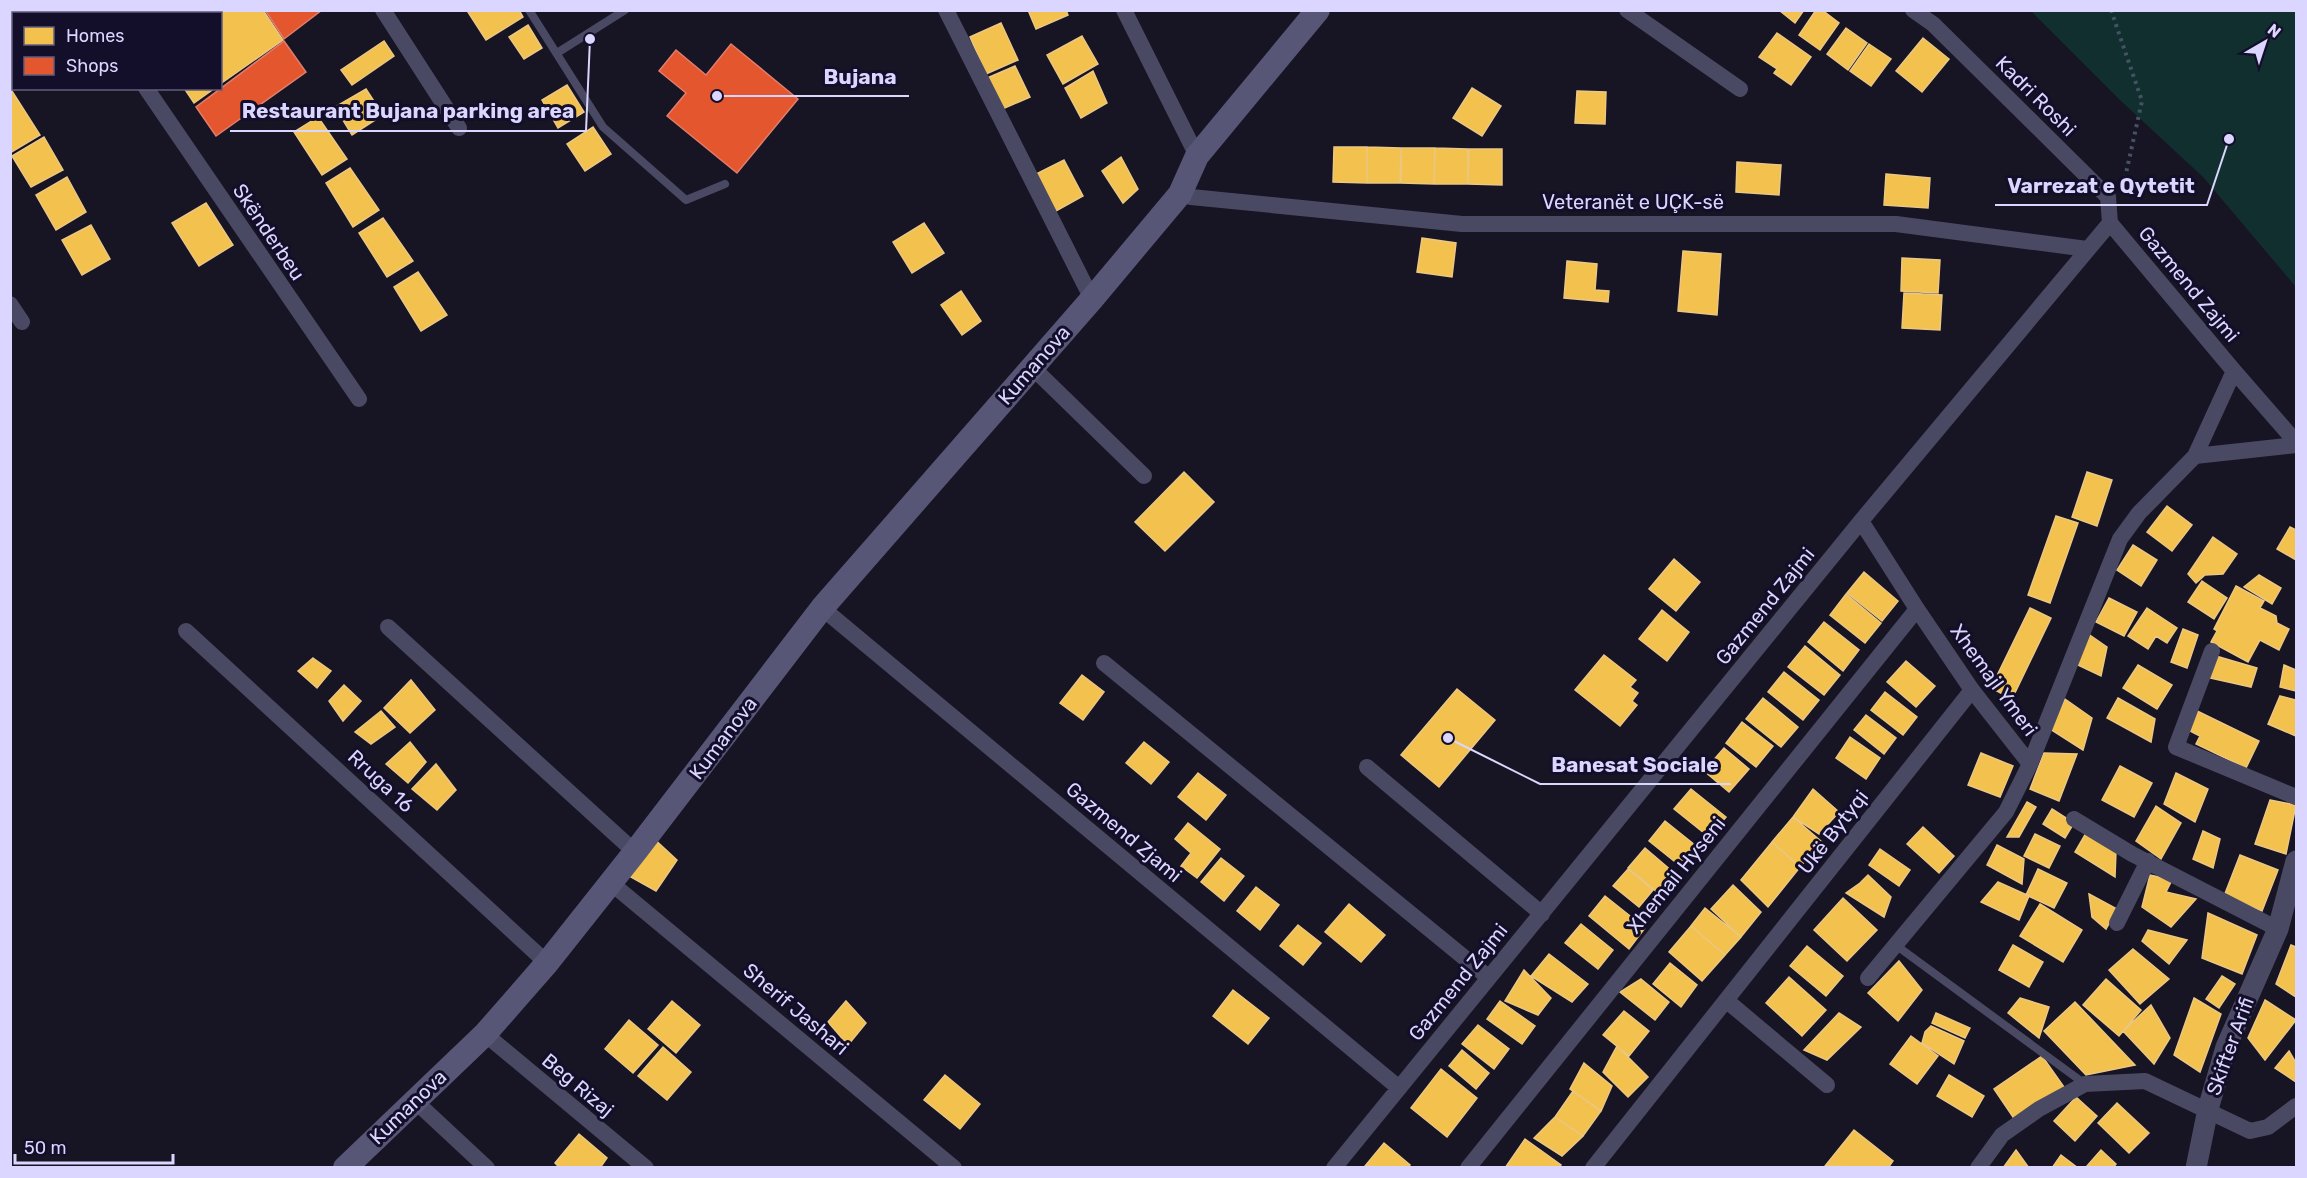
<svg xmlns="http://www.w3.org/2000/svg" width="2307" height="1178" font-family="Rubik,sans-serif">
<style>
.green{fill:#122f30}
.homes{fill:#f2c14e;stroke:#ebc783;stroke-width:1.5}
.shops{fill:#e4572e;stroke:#e17d6d;stroke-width:1.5}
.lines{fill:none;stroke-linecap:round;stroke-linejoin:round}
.path{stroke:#445263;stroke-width:4;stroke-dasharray:3 4.5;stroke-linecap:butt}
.service{stroke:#4a4964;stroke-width:8}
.minor{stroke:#4a4964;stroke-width:16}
.tertiary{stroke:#4a4964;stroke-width:21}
.secondary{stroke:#585676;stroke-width:24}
.labels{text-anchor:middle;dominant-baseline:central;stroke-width:6;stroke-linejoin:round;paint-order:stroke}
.street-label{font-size:20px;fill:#dbd6ff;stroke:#130e29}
.leader{fill:none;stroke:#dbd6ff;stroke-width:2}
.callout-dot{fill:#dbd6ff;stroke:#130e29;stroke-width:2}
.callout-label{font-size:21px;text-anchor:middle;font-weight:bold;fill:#dbd6ff;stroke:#130e29;stroke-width:6;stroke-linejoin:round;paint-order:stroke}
</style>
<rect width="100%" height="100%" fill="#171423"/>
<path class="green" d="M 2031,11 L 2296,11 L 2296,287 L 2203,177 L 2121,101 Z"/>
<path class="homes" d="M 48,10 L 90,10 L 92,14 L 43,14 Z
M 191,10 L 263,10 L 283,40 L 220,84 L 220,14 L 187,14 Z
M 470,10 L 519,10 L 523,17 L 486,40 L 468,12 Z
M 1028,10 L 1066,10 L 1068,15 L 1036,29 Z
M 1779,10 L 1804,10 L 1795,23 Z
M 1816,10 L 1822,10 L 1839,23 L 1820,50 L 1799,35 Z
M 1001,23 L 1018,60 L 986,74 L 970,37 Z
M 528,25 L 542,48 L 524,59 L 509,37 Z
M 1846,28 L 1867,43 L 1848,70 L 1827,54 Z
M 1777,33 L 1811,57 L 1791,85 L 1774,73 L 1777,69 L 1759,57 Z
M 1082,36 L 1098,64 L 1063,84 L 1047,55 Z
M 1923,38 L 1949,59 L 1922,92 L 1896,71 Z
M 384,41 L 394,56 L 352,85 L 341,70 Z
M 1869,44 L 1891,59 L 1871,86 L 1850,71 Z
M 1015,66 L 1030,97 L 1000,110 L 985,79 Z
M 1093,71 L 1107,103 L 1081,118 L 1065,88 Z
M 567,85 L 584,112 L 558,128 L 542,100 Z
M 10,88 L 40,135 L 10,153 Z
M 184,88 L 215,88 L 194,103 Z
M 1472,88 L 1501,106 L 1482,136 L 1453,118 Z
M 366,89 L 383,115 L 352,135 L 335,107 Z
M 1577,91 L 1606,92 L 1605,124 L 1575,123 Z
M 318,117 L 347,159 L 322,175 L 294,132 Z
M 593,127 L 611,154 L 585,171 L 567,144 Z
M 44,137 L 63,170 L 31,187 L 12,156 Z
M 1334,147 L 1367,147 L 1367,183 L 1333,182 Z
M 1367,147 L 1401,148 L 1400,183 L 1367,183 Z
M 1401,148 L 1435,148 L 1434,184 L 1401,183 Z
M 1435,148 L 1468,149 L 1468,184 L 1434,184 Z
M 1469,149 L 1502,149 L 1502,185 L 1468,184 Z
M 1121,157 L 1138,189 L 1123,203 L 1102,171 Z
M 1064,160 L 1083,196 L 1056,211 L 1036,174 Z
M 1737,162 L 1781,165 L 1779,195 L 1736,192 Z
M 350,168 L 379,210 L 353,227 L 326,183 Z
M 1886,174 L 1930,178 L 1928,208 L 1884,205 Z
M 67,177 L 86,212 L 56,230 L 36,195 Z
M 206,203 L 233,245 L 199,266 L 172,223 Z
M 383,218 L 413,261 L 387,277 L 359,233 Z
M 924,223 L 944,253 L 912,273 L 893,242 Z
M 91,225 L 110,259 L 82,275 L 62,240 Z
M 1422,238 L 1456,243 L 1452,277 L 1417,272 Z
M 1683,251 L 1721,254 L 1717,315 L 1678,311 Z
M 1902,258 L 1940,260 L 1938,293 L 1901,291 Z
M 1567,261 L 1597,264 L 1595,290 L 1609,291 L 1608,302 L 1564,298 Z
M 418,272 L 447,315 L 421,331 L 394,287 Z
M 961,291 L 981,321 L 962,335 L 941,305 Z
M 1904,293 L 1942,295 L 1940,330 L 1902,328 Z
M 1184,472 L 1214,502 L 1165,551 L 1135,522 Z
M 2087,472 L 2112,480 L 2097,526 L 2072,517 Z
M 2167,506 L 2192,525 L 2172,551 L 2147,532 Z
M 2056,516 L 2078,523 L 2050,603 L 2028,595 Z
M 2290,527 L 2296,530 L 2296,560 L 2277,549 Z
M 2213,537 L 2237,554 L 2223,574 L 2205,575 L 2196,583 L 2188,574 Z
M 2133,545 L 2157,560 L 2141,586 L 2117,570 Z
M 1674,559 L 1700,582 L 1676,611 L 1649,589 Z
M 1864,572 L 1898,601 L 1882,621 L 1847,593 Z
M 2259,575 L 2281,588 L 2272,604 L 2244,587 Z
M 2202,581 L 2227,598 L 2214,619 L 2188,602 Z
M 2236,586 L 2264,601 L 2260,608 L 2276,616 L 2277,623 L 2289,629 L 2279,650 L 2260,640 L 2248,662 L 2211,642 L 2217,631 L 2214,629 Z
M 1846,594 L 1881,623 L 1865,643 L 1830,615 Z
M 2109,598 L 2137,612 L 2124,636 L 2096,622 Z
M 2030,608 L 2051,618 L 2012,699 L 1991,688 Z
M 2147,608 L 2177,628 L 2167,643 L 2156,636 L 2148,649 L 2128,636 Z
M 1662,610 L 1689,632 L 1667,661 L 1639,639 Z
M 1824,622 L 1859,650 L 1843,671 L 1808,642 Z
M 2183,629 L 2198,635 L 2187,668 L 2171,662 Z
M 2084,631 L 2107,647 L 2101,676 L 2076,664 Z
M 1805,646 L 1840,675 L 1824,695 L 1788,667 Z
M 1604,655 L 1636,680 L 1630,687 L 1638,693 L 1632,701 L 1637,705 L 1620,726 L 1575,690 Z
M 2216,656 L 2257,668 L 2251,687 L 2210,678 Z
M 313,658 L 331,671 L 317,688 L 298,671 Z
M 1906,661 L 1935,686 L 1916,707 L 1887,682 Z
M 2138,665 L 2172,685 L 2157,709 L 2123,688 Z
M 2284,665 L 2296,670 L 2296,691 L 2280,687 Z
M 1784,672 L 1819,700 L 1803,720 L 1768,692 Z
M 1082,675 L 1104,692 L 1083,720 L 1060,703 Z
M 411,680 L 435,710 L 410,733 L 384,708 Z
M 344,685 L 361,701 L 343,721 L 329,701 Z
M 1457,689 L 1495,720 L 1439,787 L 1401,755 Z
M 1885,692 L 1917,717 L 1903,735 L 1871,710 Z
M 2280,696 L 2296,700 L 2296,736 L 2268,724 Z
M 1763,698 L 1798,727 L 1781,747 L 1746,719 Z
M 2118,698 L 2155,719 L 2151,742 L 2107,718 Z
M 2065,699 L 2092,718 L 2083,750 L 2050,729 Z
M 2193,709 L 2259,741 L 2246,768 L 2196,744 L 2200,736 L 2184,728 Z
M 381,711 L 395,727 L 371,744 L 355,732 Z
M 1866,715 L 1896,738 L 1884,754 L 1854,730 Z
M 1742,722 L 1773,746 L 1756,767 L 1726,743 Z
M 1850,737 L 1880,758 L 1866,779 L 1836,758 Z
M 410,742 L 426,762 L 408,783 L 386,764 Z
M 1144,742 L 1169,762 L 1151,784 L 1126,763 Z
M 1724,748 L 1749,769 L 1729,792 L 1704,771 Z
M 1981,753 L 2013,766 L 2000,797 L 1968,785 Z
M 2044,753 L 2077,754 L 2059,801 L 2030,789 Z
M 436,764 L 456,790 L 437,810 L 412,789 Z
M 2120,766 L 2152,783 L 2134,817 L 2102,800 Z
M 1198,773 L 1226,795 L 1206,820 L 1178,797 Z
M 2176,773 L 2208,789 L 2195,822 L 2164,804 Z
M 1691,789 L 1726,817 L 1709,837 L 1674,809 Z
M 1813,789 L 1839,812 L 1819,834 L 1793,817 Z
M 2270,800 L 2296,805 L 2286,854 L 2255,844 Z
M 2027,802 L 2036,807 L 2019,837 L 2007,837 Z
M 2156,806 L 2181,823 L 2161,859 L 2136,841 Z
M 2052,809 L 2074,823 L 2065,838 L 2043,824 Z
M 1793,817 L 1822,842 L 1800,867 L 1772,842 Z
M 1665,821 L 1700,849 L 1684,869 L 1649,841 Z
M 1188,823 L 1220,849 L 1197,878 L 1181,866 L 1191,853 L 1175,839 Z
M 1923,827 L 1954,856 L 1939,873 L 1907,844 Z
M 2203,831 L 2220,839 L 2213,868 L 2193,859 Z
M 2086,833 L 2116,852 L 2115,877 L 2075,852 Z
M 2035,834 L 2060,846 L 2049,868 L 2024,856 Z
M 650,835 L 677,860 L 656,891 L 622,872 Z
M 1772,842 L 1800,867 L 1768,907 L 1741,880 Z
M 1997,845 L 2024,859 L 2022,884 L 1987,865 Z
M 1645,848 L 1679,877 L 1663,897 L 1628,868 Z
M 1880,849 L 1910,870 L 1899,886 L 1869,865 Z
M 2240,855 L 2278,870 L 2262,911 L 2224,896 Z
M 1221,858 L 1244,876 L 1224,901 L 1201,882 Z
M 1628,869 L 1653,890 L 1639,907 L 1613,886 Z
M 2038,869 L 2067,883 L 2054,908 L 2026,895 Z
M 1868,875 L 1891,897 L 1884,917 L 1846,893 L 1860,883 Z
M 2150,875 L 2172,880 L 2166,892 L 2196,899 L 2171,927 L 2142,907 Z
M 1998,882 L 2029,896 L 2019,920 L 1981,902 Z
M 1733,885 L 1761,912 L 1741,937 L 1711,909 Z
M 1256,887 L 1279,905 L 1260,930 L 1237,911 Z
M 2089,894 L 2117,909 L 2106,929 L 2092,917 Z
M 1605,896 L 1645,928 L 1629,949 L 1589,916 Z
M 1843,898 L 1877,930 L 1847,961 L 1814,930 Z
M 1349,904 L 1385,935 L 1361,962 L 1325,932 Z
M 2040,904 L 2082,930 L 2063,962 L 2020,936 Z
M 1705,908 L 1741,937 L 1725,955 L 1691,926 Z
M 2208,913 L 2257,935 L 2242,974 L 2202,958 Z
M 1581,924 L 1613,950 L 1598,969 L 1565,943 Z
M 1298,925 L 1321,943 L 1303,965 L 1280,946 Z
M 1691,926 L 1725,955 L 1702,981 L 1669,952 Z
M 2148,930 L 2187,940 L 2169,964 L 2142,941 Z
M 2013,945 L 2043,962 L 2029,987 L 1999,970 Z
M 2291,945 L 2296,947 L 2296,997 L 2276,984 Z
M 1807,946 L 1843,976 L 1826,996 L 1790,966 Z
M 2133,949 L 2169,979 L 2140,1004 L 2109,970 Z
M 1549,954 L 1588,984 L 1572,1002 L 1531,976 Z
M 1899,961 L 1922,990 L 1898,1021 L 1868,993 Z
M 1670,963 L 1697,985 L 1681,1007 L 1653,984 Z
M 1524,970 L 1551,998 L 1538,1015 L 1505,1001 Z
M 2222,976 L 2235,984 L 2219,1008 L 2206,999 Z
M 1789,977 L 1826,1010 L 1802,1036 L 1766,1003 Z
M 1641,979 L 1669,1002 L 1655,1020 L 1620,992 Z
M 2106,979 L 2141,1010 L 2119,1036 L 2083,1005 Z
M 1233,990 L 1269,1018 L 1248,1044 L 1213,1016 Z
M 2020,998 L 2049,1007 L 2039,1038 L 2008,1013 Z
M 2194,998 L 2221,1014 L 2200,1072 L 2174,1055 Z
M 2265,1000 L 2296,1020 L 2265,1060 L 2248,1038 Z
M 672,1001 L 700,1025 L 676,1053 L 648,1029 Z
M 846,1001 L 866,1023 L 848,1045 L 828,1022 Z
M 1500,1001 L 1535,1026 L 1522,1044 L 1487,1019 Z
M 2075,1002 L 2135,1065 L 2086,1075 L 2044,1031 Z
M 2151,1005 L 2170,1038 L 2154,1064 L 2123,1031 Z
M 1624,1011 L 1649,1031 L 1629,1056 L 1603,1035 Z
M 1839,1013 L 1861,1027 L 1827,1060 L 1804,1050 Z
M 1936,1013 L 1970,1028 L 1965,1038 L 1932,1023 Z
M 629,1020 L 658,1045 L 633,1073 L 605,1049 Z
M 1478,1025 L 1509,1049 L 1494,1069 L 1462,1044 Z
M 1931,1026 L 1964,1041 L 1954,1064 L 1922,1043 L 1925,1032 Z
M 1911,1036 L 1938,1056 L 1917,1084 L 1890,1064 Z
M 1617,1046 L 1648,1077 L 1628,1097 L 1603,1072 Z
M 663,1047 L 691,1072 L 667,1100 L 638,1076 Z
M 1462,1050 L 1489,1073 L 1476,1089 L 1449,1066 Z
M 2289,1051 L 2296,1063 L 2296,1082 L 2275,1068 Z
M 2042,1056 L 2064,1087 L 2015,1120 L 1994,1089 Z
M 1584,1063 L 1612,1086 L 1601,1111 L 1570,1089 Z
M 1441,1069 L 1477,1098 L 1447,1137 L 1411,1108 Z
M 945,1075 L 980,1104 L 960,1129 L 924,1100 Z
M 1949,1075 L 1984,1096 L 1972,1117 L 1937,1096 Z
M 1573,1091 L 1601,1111 L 1583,1136 L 1555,1117 Z
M 2076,1097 L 2097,1116 L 2075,1141 L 2054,1121 Z
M 2117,1103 L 2149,1133 L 2129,1153 L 2098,1123 Z
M 1555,1117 L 1583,1136 L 1562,1156 L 1534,1138 Z
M 1854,1130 L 1893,1161 L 1888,1168 L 1825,1166 Z
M 579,1134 L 607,1158 L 600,1168 L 560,1168 L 555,1163 Z
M 1525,1139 L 1561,1165 L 1559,1168 L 1505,1168 Z
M 1384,1143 L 1410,1165 L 1408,1168 L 1365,1166 Z
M 2016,1150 L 2029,1168 L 2003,1168 Z
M 2101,1150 L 2116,1164 L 2113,1168 L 2089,1168 L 2087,1166 Z
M 2061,1155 L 2078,1168 L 2052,1168 Z"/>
<path class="shops" d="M 265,10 L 322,10 L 284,39 Z
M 284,41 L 306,72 L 216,136 L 196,107 Z
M 731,44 L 798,99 L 737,173 L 667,116 L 686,93 L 659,71 L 676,50 L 706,75 Z"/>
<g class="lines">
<path class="path" d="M 2111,10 L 2142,101 L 2123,187"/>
<path class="service" d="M 529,10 L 603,127 L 686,200 L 725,184
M 557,53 L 625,10
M 1897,946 L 2085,1084"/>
<path class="minor" d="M 94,10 L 96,14
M 383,10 L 459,128
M 946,10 L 1092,299
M 1124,10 L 1197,156
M 1627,10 L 1740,89
M 1913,10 L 1933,24 L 2108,197 L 2110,223
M 146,88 L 359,399
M 1180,194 L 1191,197 L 1462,224 L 1896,224 L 2087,249
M 2110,223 L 2234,371 L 2296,442
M 10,304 L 22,322
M 1032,367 L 1144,476
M 2195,456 L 2296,445
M 1861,521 L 1917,609 L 1972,690 L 2030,764
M 822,608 L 1399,1088
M 388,627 L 635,852
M 186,631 L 547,963
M 2212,651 L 2176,747 L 2296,797
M 1104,663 L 1488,977
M 1367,767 L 1542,914
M 2074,819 L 2132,854 L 2278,929
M 611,883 L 954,1168
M 2117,923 L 2148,861
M 1868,978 L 2006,812 L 2030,764 L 2120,539 L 2139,513 L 2195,456 L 2234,371
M 1727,1001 L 1827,1085
M 485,1034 L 646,1168
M 414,1100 L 487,1168
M 1334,1168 L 1861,521 L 2110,223
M 1468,1168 L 1917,609
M 1593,1168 L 1972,690
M 1978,1168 L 2002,1135 L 2039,1109 L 2085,1084 L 2145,1081 L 2250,1131 L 2268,1127 L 2296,1106"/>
<path class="tertiary" d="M 2196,1168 L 2208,1109 L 2226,1047 L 2278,929 L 2296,861"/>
<path class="secondary" d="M 345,1168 L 485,1034 L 547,963 L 635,852 L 822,608 L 1092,299 L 1180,194 L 1197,156 L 1318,10"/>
</g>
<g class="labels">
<g class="street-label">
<text transform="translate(2036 96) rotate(45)">Kadri Roshi</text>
<text x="1633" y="202">Veteranët e UÇK-së</text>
<text transform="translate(269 232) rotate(56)">Skënderbeu</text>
<text transform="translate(2189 284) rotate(50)">Gazmend Zajmi</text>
<text transform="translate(1034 365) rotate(-49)">Kumanova</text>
<text transform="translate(1765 606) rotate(-51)">Gazmend Zajmi</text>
<text transform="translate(1994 680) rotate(54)">Xhemajl Ymeri</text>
<text transform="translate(723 738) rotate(-53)">Kumanova</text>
<text transform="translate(381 781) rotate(43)">Rruga 16</text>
<text transform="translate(1124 832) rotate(40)">Gazmend Zjami</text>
<text transform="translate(1833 832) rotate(-52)">Ukë Bytyqi</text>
<text transform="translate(1676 875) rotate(-51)">Xhemail Hyseni</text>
<text transform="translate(1458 982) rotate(-51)">Gazmend Zajmi</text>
<text transform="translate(796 1009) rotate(40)">Sherif Jashari</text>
<text transform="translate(2230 1046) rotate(-70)">Skifter Arifi</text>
<text transform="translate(578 1085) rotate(40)">Beg Rizaj</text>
<text transform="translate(408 1107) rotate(-44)">Kumanova</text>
</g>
</g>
<path class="leader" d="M717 96L812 96H909M590 39L586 131H230M2229 139L2207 205H1995M1448 738L1540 784H1731"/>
<g class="callout-dot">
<circle cx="717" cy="96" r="6"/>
<circle cx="590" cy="39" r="6"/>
<circle cx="2229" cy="139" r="6"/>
<circle cx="1448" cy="738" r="6"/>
</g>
<g class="callout-label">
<text x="860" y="84">Bujana</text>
<text x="408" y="118">Restaurant Bujana parking area</text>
<text x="2101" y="193">Varrezat e Qytetit</text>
<text x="1635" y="772">Banesat Sociale</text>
</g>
<rect width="2307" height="1178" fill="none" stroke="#dbd6ff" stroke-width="24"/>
<rect x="12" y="12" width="210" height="78" fill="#130e29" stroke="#635e7f" stroke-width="1.5"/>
<rect x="24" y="27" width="30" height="18" fill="#f2c14e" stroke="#635e7f" stroke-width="1.5"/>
<text x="66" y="42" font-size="18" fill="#dbd6ff">Homes</text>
<rect x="24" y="57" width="30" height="18" fill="#e4572e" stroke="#635e7f" stroke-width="1.5"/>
<text x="66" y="72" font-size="18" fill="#dbd6ff">Shops</text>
<g transform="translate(2265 42) rotate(39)" stroke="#130e29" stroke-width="4.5" paint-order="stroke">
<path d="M0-4.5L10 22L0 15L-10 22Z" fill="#dbd6ff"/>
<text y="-9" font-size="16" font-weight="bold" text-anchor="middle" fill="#dbd6ff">N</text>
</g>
<path d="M15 1154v9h158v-9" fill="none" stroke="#dbd6ff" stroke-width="3"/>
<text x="24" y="1154" font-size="18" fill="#dbd6ff" stroke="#130e29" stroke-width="4.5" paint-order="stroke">50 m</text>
</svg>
